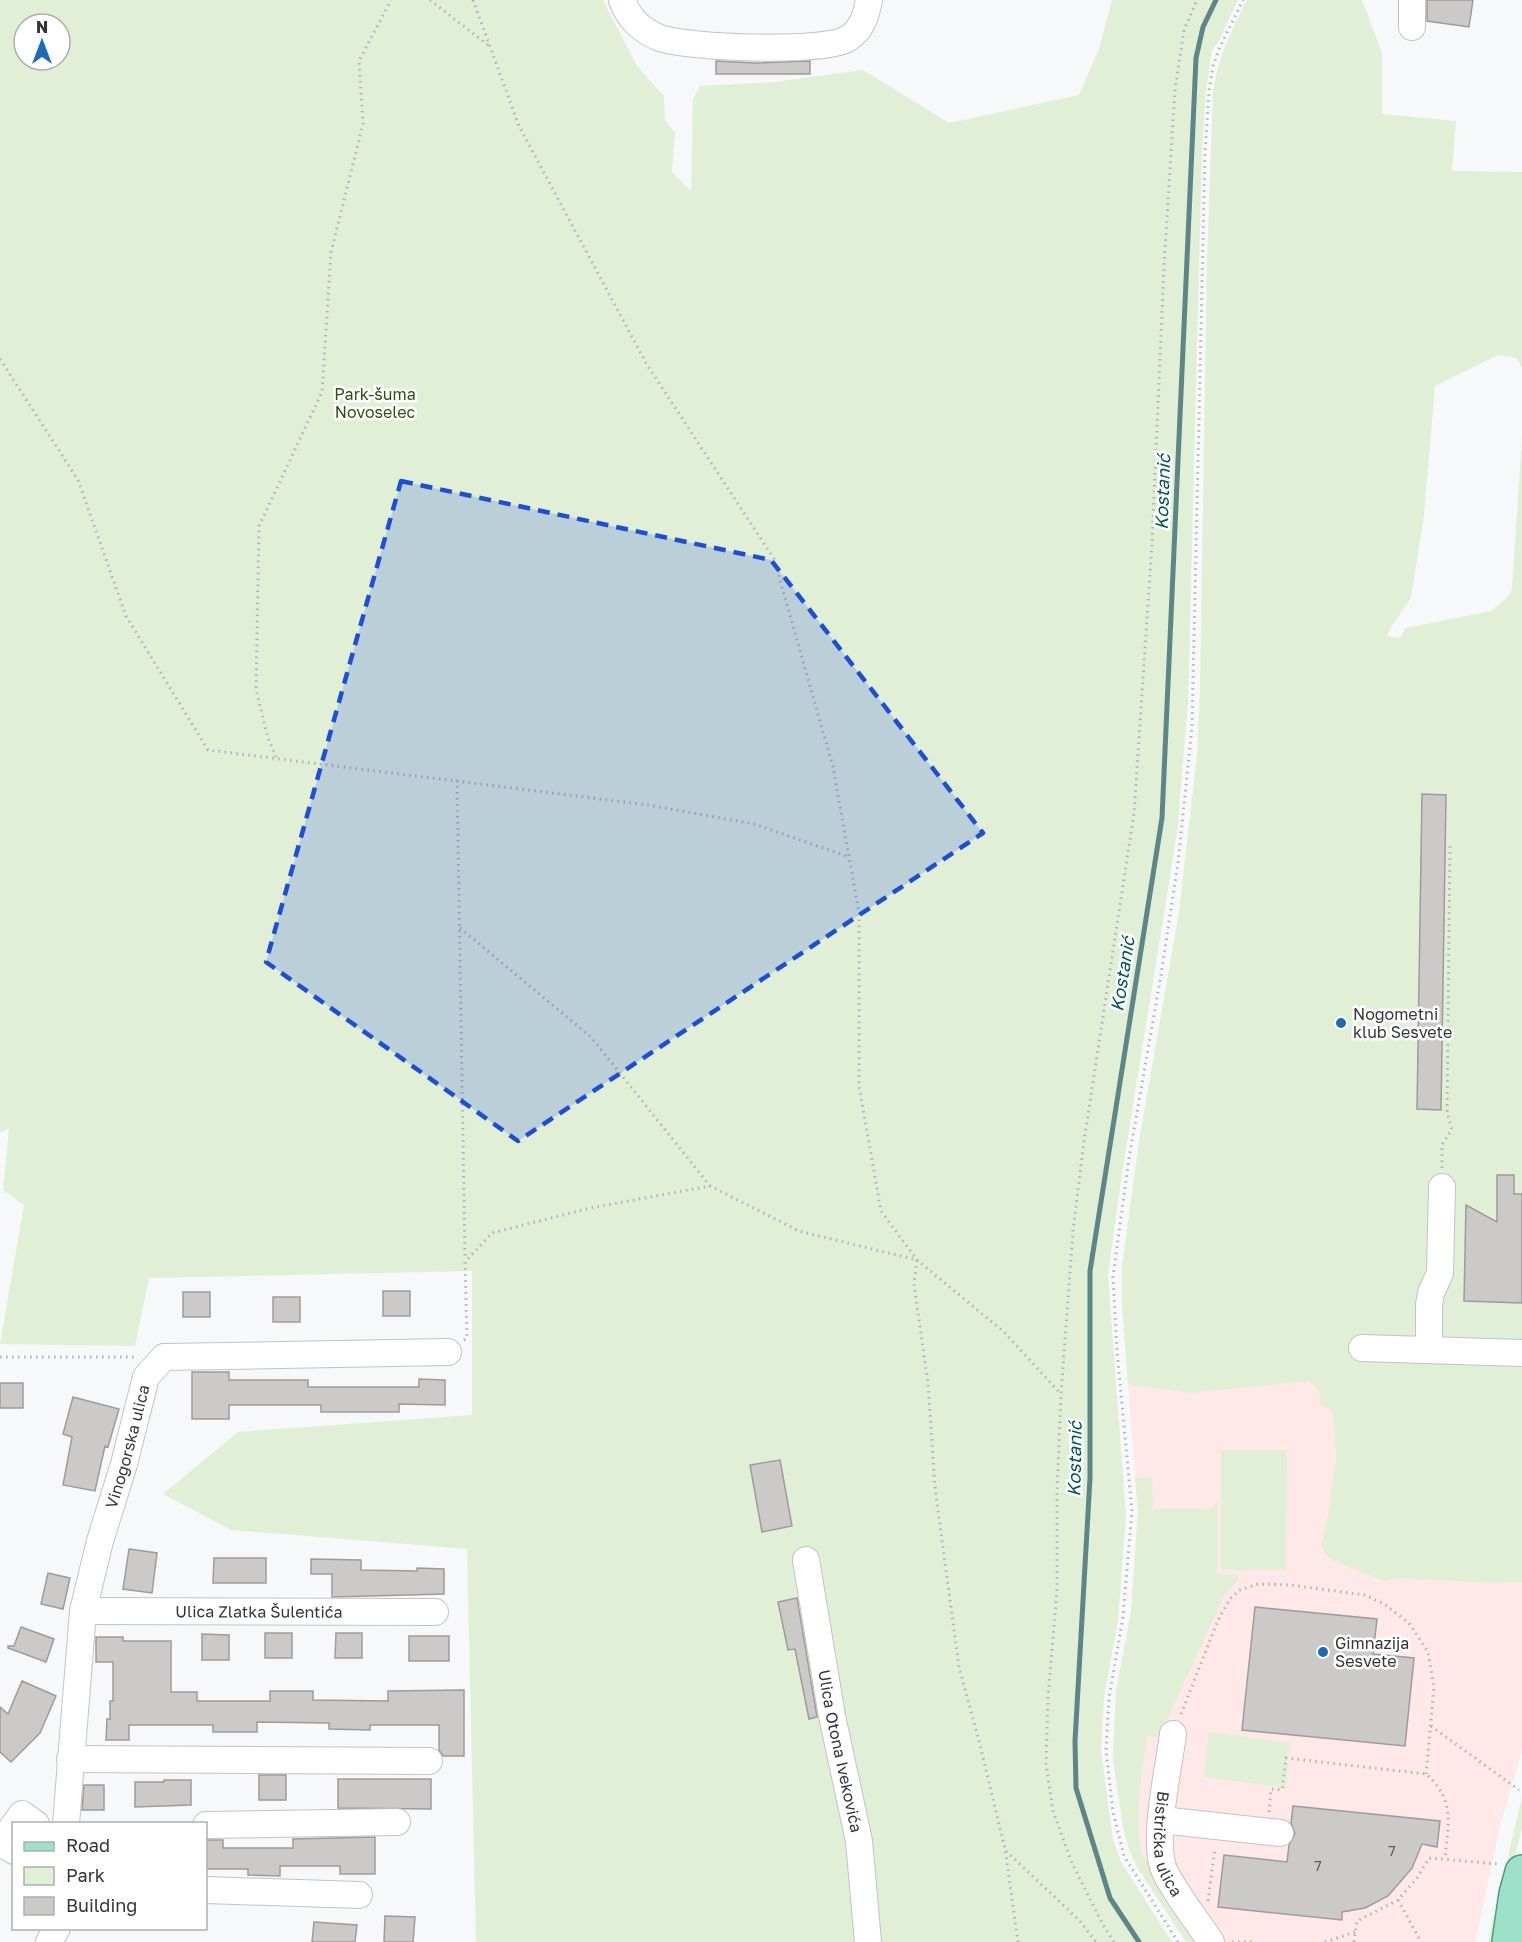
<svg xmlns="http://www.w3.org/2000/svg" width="1522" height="1942" font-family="'Golos Text',sans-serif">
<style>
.education{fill:#fee8e8}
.green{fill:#e1efd7;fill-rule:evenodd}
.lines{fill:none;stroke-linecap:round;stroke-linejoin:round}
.stream{stroke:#5f8686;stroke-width:5}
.building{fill:#cccac8;stroke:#9e9b9a;stroke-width:1.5}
.minor-casing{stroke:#c2c3c6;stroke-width:28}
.major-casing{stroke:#4f9881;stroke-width:36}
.path{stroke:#b1b2b3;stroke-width:3;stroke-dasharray:1.5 4.5;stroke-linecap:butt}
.minor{stroke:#fff;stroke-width:26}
.major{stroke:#9ee1cb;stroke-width:33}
.marked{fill:#1d4ed8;fill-opacity:0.2;stroke:#1d4ed8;stroke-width:4.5;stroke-dasharray:12 8;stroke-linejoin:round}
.poi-dot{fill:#1c6ab9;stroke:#fff;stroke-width:2}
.labels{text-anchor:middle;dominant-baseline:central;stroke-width:5;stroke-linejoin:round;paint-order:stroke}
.number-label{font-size:14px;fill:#5b5a5a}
.park-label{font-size:16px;fill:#324e16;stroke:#fff}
.poi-label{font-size:16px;fill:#353536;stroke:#fff;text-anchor:start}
.street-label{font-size:16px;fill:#353536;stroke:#fff}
.water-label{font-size:18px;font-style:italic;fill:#005656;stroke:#fff}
</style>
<rect width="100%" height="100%" fill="#f6f8fa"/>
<path class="education" d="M 1126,1358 L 1522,1374 L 1522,1750 L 1500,1826 L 1475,1942 L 1186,1942 L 1137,1867 L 1129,1849 L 1123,1827 L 1113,1759 L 1116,1691 L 1131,1612 L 1138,1510 Z"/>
<path class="green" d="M 0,0 L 603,0 L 637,66 L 664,96 L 665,120 L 675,133 L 672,172 L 691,191 L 693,99 L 700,86 L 775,82 L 863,70 L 949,123 L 1079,95 L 1099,49 L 1112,0 L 1238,0 L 1219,41 L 1212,50 L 1206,91 L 1202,151 L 1188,703 L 1177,833 L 1121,1180 L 1108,1275 L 1126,1516 L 1118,1621 L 1104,1697 L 1101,1750 L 1113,1839 L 1121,1862 L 1172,1942 L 476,1942 L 467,1549 L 231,1530 L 163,1494 L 238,1432 L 472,1415 L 472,1271 L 149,1278 L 135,1346 L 0,1344 L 24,1205 L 3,1190 L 9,1128 L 0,1133 ZM 24,24 L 60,24 L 60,60 L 24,60 Z
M 1247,0 L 1362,0 L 1382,53 L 1382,114 L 1456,121 L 1452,171 L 1522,172 L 1522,368 L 1517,358 L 1498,355 L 1435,386 L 1424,515 L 1411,598 L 1391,627 L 1387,636 L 1400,638 L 1406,628 L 1491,611 L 1508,597 L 1512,589 L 1522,438 L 1522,1582 L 1491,1583 L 1401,1578 L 1384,1581 L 1332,1560 L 1321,1548 L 1328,1515 L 1336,1459 L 1333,1412 L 1320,1403 L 1319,1390 L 1309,1381 L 1190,1393 L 1128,1384 L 1122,1306 L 1122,1266 L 1140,1135 L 1179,912 L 1197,755 L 1200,690 L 1207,260 L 1213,93 C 1217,59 1231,30 1247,0 Z
M 1221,1450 L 1287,1450 L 1286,1570 L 1221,1570 Z
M 1152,1477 L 1153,1509 L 1211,1509 L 1217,1501 L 1217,1574 L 1238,1575 L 1238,1580 L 1224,1596 L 1160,1735 L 1153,1737 L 1147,1736 C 1143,1774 1132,1817 1143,1855 L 1200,1942 L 1186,1942 L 1137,1867 L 1129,1849 L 1123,1827 L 1113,1759 L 1116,1691 L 1131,1612 L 1138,1510 L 1135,1478 Z
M 1209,1732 L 1290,1743 L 1286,1788 L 1204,1777 Z
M 1522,1797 L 1522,1827 L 1496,1942 L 1488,1942 Z"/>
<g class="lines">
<path class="stream" d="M 1139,1942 L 1110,1898 L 1076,1788 L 1075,1741 L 1090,1478 L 1090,1271 L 1162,818 L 1196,58 L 1203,27 L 1216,0"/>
</g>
<path class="building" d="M 1427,0 L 1473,0 L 1469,27 L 1427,21 Z
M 716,61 L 755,63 L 810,61 L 810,74 L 716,74 Z
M 1422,794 L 1446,795 L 1441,1110 L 1417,1109 Z
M 1497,1175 L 1514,1175 L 1514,1194 L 1522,1194 L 1522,1303 L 1464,1301 L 1466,1205 L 1497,1222 Z
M 383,1291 L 410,1291 L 410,1316 L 383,1316 Z
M 183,1292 L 210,1292 L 210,1317 L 183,1317 Z
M 273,1297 L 300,1297 L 300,1322 L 273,1322 Z
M 192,1372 L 229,1372 L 229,1380 L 308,1380 L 308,1387 L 419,1387 L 419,1379 L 445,1380 L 445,1405 L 399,1404 L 399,1412 L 321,1412 L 321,1405 L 229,1405 L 229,1419 L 192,1419 Z
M 0,1383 L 23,1383 L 23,1408 L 0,1408 Z
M 73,1397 L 119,1409 L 108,1447 L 105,1446 L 95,1491 L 63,1485 L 72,1437 L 63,1434 Z
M 780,1460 L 792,1526 L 762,1532 L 750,1465 Z
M 129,1549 L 157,1553 L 152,1593 L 123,1589 Z
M 214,1558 L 266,1558 L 266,1583 L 213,1583 Z
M 311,1559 L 361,1560 L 361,1570 L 417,1571 L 417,1568 L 444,1569 L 444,1594 L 332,1597 L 332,1574 L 311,1574 Z
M 48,1573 L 70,1578 L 63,1609 L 41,1604 Z
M 797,1598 L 817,1717 L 809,1719 L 795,1649 L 788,1650 L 778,1602 Z
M 1255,1607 L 1377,1619 L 1373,1654 L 1414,1658 L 1405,1746 L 1242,1730 Z
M 21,1627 L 54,1639 L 46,1662 L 8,1648 L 8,1646 L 14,1646 Z
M 265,1633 L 292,1633 L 292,1658 L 265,1658 Z
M 336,1633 L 362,1633 L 362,1658 L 335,1658 Z
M 202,1634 L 229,1635 L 229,1660 L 202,1660 Z
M 409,1636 L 449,1636 L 449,1661 L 409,1661 Z
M 96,1637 L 123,1637 L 123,1641 L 171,1641 L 171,1692 L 197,1692 L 197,1701 L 270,1701 L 270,1691 L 313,1691 L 313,1700 L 388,1701 L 388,1691 L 464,1690 L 464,1756 L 443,1756 L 439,1750 L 439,1725 L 370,1725 L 370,1730 L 329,1729 L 329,1723 L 257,1722 L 257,1732 L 213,1732 L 213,1725 L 129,1725 L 129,1740 L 106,1740 L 107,1719 L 110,1719 L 110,1701 L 113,1701 L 113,1662 L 96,1662 Z
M 22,1681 L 56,1696 L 40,1733 L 11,1762 L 0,1752 L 0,1707 L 8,1714 Z
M 259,1775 L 286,1775 L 286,1800 L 259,1800 Z
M 338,1779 L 431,1779 L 431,1809 L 338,1808 Z
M 164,1780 L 191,1780 L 191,1805 L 135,1807 L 135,1782 L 164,1782 Z
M 84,1785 L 104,1785 L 104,1810 L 82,1810 Z
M 1293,1806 L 1440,1821 L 1437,1847 L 1422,1844 L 1412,1868 L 1388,1896 L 1365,1908 L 1342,1912 L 1342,1920 L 1218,1907 L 1224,1855 L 1287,1862 L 1289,1845 L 1295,1834 L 1291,1823 Z
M 375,1837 L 375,1874 L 340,1874 L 340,1866 L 280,1866 L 280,1876 L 248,1875 L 248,1869 L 206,1869 L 206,1840 L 223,1840 L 223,1848 L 293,1848 L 293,1839 Z
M 385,1916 L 415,1917 L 413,1942 L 384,1942 Z
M 314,1922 L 357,1925 L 355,1942 L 312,1942 Z"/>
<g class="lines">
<defs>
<g id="minor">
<path d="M 622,0 C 628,18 642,31 660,38 C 689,48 822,53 847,39 C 862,30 866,16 869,0"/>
<path d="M 1412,27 L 1412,0"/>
<path d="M 1362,1348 L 1522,1353"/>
<path d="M 1429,1350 L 1429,1305 L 1431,1293 L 1440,1273 L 1442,1187"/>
<path id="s1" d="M 806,1560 L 832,1716 L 859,1841 L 868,1942"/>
<path id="s2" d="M 83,1611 L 435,1612"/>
<path id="s3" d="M 1173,1734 C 1169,1767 1151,1844 1165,1872 C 1177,1896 1196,1919 1211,1942"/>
<path d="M 70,1759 L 429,1761"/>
<path d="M 1161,1820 L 1280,1833"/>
<path d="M 15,1824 L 22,1814 L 36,1824"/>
<path id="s4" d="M 66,1824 L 83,1611 L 100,1541 L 124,1464 L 146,1377 L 164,1357 L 448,1352"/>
<path d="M 14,1825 L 0,1843 L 14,1851"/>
<path d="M 206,1825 L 397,1822"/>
<path d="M 206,1890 L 359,1895"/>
<path d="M 49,1942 L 57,1928"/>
</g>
<path id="major" d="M 1509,1942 L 1516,1894 L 1522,1872"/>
</defs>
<use href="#minor" class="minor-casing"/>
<use href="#major" class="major-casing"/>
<path class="path" d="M 430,0 L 488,45
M 473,0 L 519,126 L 646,363 L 774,559 L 833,767 L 859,913 L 859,1086 L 881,1211 L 917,1260 L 1004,1332 L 1060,1393
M 0,359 L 78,480 L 126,616 L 208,750 L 648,805 L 754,824 L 849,857
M 276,757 L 268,738 L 256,690 L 259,526 L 322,392 L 331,252 L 363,124 L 359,61 L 391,0
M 457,780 L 465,1260
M 460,928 L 591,1037 L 710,1186
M 1442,1168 L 1442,1145 L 1452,1129 L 1447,1113 L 1450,844
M 464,1340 L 467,1338 L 465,1262 L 492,1233 L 590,1208 L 710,1186 L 799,1231 L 917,1260 L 914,1284 L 928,1383 L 935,1488 L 959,1667 L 978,1737 L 1005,1849 L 1018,1942
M 0,1357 L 136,1357
M 1181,1714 L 1218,1620 L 1230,1599 L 1240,1590 L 1258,1584 L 1290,1585 L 1365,1595 L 1384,1604 L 1409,1623 L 1428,1652 L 1434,1687 L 1426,1774
M 1431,1726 L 1519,1790
M 1269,1812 L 1271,1789 L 1282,1790 L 1286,1758 L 1426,1774 C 1456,1801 1448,1823 1445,1859
M 1006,1851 L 1080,1921 L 1096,1942
M 1398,1900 L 1421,1942
M 1208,1901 L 1215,1848
M 1114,1942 L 1103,1925 L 1072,1863 L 1053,1811 L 1046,1764 L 1048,1697 L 1057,1590 L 1057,1493 L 1061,1394 L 1073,1231 L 1084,1141 L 1134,813 L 1152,544 L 1164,266 L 1175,89 L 1184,30 L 1197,0
M 1178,1942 L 1124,1856 L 1113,1812 L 1106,1751 L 1109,1698 L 1123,1617 L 1132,1511 L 1117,1351 L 1113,1277 L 1129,1158 L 1161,975 L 1178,863 L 1192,727 L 1205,153 L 1209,91 L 1213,66 L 1219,49 L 1243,0
M 1232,1942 L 1255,1942
M 1325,1942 L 1355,1932
M 1354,1942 L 1357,1921 L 1398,1900 L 1417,1878 L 1429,1858 L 1498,1864"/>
<use href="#minor" class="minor"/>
<use href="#major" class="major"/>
</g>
<path class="marked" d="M 401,481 L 771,560 L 983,833 L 518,1141 L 266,962 Z"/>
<g class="poi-dot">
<circle cx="1341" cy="1023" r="6"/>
<circle cx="1323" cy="1652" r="6"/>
</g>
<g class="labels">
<g class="number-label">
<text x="1392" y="1850">7</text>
<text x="1318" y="1865">7</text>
</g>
<g class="park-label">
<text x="375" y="394">Park-šuma<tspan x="375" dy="18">Novoselec</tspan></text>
</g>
<g class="poi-label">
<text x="1353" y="1014">Nogometni<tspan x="1353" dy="18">klub Sesvete</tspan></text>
<text x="1335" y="1643">Gimnazija<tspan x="1335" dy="18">Sesvete</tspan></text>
</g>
<g class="street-label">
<text stroke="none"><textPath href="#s4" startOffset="384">Vinogorska ulica</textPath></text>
<text stroke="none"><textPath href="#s2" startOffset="176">Ulica Zlatka Šulentića</textPath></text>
<text stroke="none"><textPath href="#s1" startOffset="194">Ulica Otona Ivekovića</textPath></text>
<text stroke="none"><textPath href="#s3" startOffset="112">Bistrička ulica</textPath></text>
</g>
<g class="water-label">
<text transform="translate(1162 492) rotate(-88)">Kostanić</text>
<text transform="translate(1122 974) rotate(-81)">Kostanić</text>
<text transform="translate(1074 1459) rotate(-89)">Kostanić</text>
</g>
</g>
<rect x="12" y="1822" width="195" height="108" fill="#ffffff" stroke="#aeaeaf" stroke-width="1.5"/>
<rect x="24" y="1842" width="30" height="9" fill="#9ee1cb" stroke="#aeaeaf" stroke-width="1.5"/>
<text x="66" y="1852" font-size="18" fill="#353536">Road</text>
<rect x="24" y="1867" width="30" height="18" fill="#e1efd7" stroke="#aeaeaf" stroke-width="1.5"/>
<text x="66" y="1882" font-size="18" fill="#353536">Park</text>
<rect x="24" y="1897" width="30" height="18" fill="#cccac8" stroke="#aeaeaf" stroke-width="1.5"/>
<text x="66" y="1912" font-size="18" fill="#353536">Building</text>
<g transform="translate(42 42)"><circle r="28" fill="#ffffff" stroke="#aeaeaf" stroke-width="1.5"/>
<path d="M0-4.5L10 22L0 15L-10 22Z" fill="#1c6ab9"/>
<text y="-9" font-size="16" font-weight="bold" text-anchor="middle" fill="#353536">N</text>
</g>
</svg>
